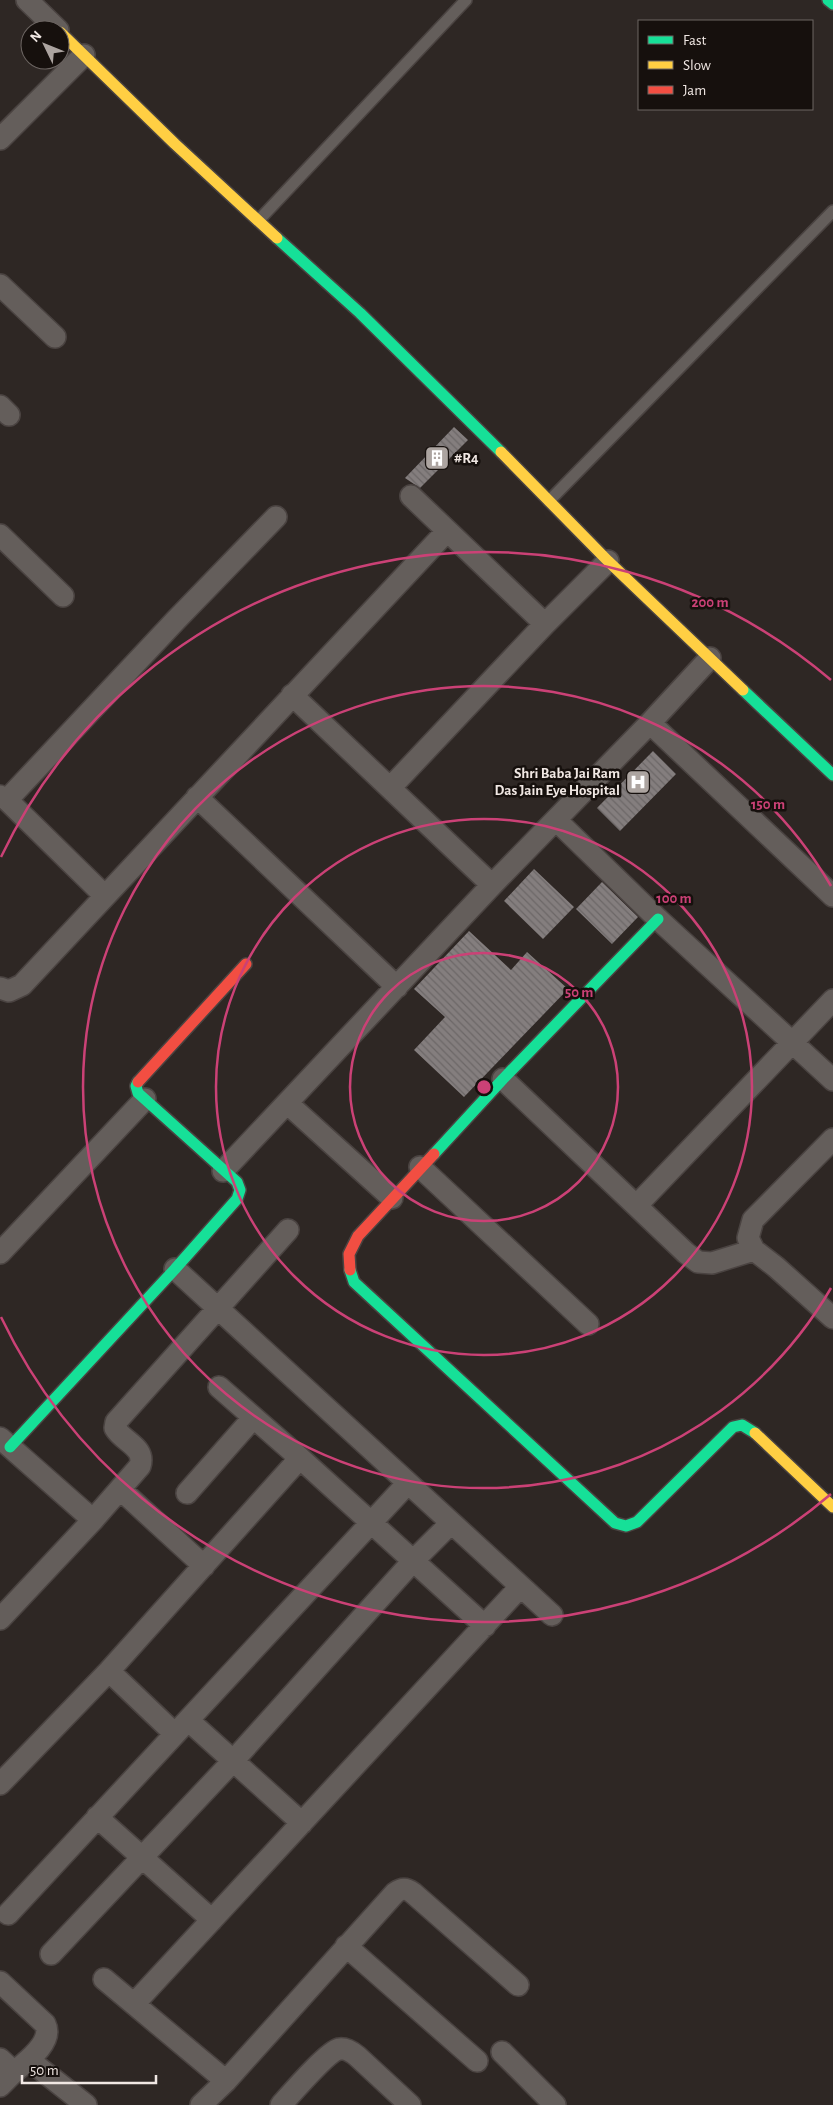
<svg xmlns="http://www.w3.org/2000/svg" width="833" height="2105" font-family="'Alegreya Sans',sans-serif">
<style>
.building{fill:url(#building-back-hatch)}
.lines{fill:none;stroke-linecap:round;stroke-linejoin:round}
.lane-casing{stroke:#4a4341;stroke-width:14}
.street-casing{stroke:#4a4341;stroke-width:24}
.fast-casing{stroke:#4a4341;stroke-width:14}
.slow-casing{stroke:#4a4341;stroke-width:14}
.jam-casing{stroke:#4a4341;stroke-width:14}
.lane{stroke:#645e5b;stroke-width:11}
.street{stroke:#645e5b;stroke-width:21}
.fast{stroke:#16e098;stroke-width:11}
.slow{stroke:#ffcf43;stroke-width:11}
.jam{stroke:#f24e42;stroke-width:11}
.ring{fill:none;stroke:#cb4176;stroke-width:2.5}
.labels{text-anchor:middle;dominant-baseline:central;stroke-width:5;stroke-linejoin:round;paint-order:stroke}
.poi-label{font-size:15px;font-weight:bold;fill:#f0e7e3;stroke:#16100d;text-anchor:start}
.centre{fill:#cb4176;stroke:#16100d;stroke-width:2.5}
.ring-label{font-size:15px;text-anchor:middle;font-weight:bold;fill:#cb4176;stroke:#16100d;stroke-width:5;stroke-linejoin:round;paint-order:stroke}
</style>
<defs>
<pattern id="building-back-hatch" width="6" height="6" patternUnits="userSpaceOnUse" patternTransform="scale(1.25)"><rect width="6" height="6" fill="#847e7e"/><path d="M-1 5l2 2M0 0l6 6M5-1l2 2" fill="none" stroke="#6c6767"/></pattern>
</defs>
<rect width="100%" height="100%" fill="#2e2724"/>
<path class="building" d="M 454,427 L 468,440 L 420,488 L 405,478 Z
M 653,751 L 676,774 L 620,831 L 597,808 Z
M 534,869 L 574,907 L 543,939 L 504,901 Z
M 602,882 L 638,917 L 612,944 L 576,909 Z
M 469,931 L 511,970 L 527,952 L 568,989 L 464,1097 L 414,1050 L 445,1017 L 414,989 Z"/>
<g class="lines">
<defs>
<path id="lane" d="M 259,220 L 466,0
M 549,501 L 833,211"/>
<path id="street" d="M 27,0 L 58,30
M 0,139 L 84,55
M 0,285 L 55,337
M 0,406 L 9,415
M 411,496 L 545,624
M 0,535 L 63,596
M 292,695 L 492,885
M 650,723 L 833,896
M 390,788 L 545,624 L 608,561
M 0,796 L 7,800 L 104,895
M 197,797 L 397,987
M 7,800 L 176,620 L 276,517
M 556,820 L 658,919 L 833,1080
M 0,988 L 9,991 L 22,985 L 447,531
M 503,1079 L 686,1253 L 698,1262 L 712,1263 L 754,1250
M 287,1103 L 392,1198
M 833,1139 L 753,1220 L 748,1238 L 754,1250 L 776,1267 L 833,1318
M 420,1167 L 588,1324
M 223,1171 L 492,885 L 650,723 L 710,658
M 637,1205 L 833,1000
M 0,1253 L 145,1099
M 175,1269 L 552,1615
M 0,1438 L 93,1520
M 300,1458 L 485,1626
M 120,1489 L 204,1566
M 187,1493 L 253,1418
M 0,1619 L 93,1520 L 140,1466 C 146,1447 123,1442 115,1428 L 116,1422 L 288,1230
M 109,1671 L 175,1734
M 188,1720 L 302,1823
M 0,1784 L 109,1671 L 300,1458 L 219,1387
M 97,1817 L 212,1920
M 8,1914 L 408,1483
M 346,1946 L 477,2061
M 51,1954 L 233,1761 L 413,1561 L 451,1523
M 104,1979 L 226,2081 L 201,2105
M 0,1982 L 45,2024 C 54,2042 26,2062 14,2072
M 134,2004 L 520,1587
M 502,2052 L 555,2105
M 0,2059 L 14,2072 L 0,2086
M 29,2060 L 86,2105
M 226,2081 L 395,1893 C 402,1888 406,1888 413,1893 L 518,1985
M 281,2105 C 291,2094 327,2052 339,2049 C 345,2048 352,2052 357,2056 L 410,2105"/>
<path id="fast" d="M 828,0 L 833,4
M 277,238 L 360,313 L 501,452
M 743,690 L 833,775
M 434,1154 L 503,1079 L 658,919
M 350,1270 L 354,1282 L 615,1523 L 626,1526 L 637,1522 L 733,1427 L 742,1425 L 755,1433
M 10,1447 L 175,1269 L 237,1199 L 240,1190 L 237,1182 L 138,1093 L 136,1086 L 138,1082"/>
<path id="slow" d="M 60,32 L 175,144 L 277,238
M 501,452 L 608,561 L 743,690
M 755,1433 L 833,1507"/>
<path id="jam" d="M 138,1082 L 246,964
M 350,1270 L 349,1254 L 358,1236 L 434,1154"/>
</defs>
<use href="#lane" class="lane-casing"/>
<use href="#street" class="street-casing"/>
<use href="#fast" class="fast-casing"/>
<use href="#slow" class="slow-casing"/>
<use href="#jam" class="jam-casing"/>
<use href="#lane" class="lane"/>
<use href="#street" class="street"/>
<use href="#fast" class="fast"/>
<use href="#slow" class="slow"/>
<use href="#jam" class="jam"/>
</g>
<g class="ring">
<circle cx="484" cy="1087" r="134"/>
<circle cx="484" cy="1087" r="268"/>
<path d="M831 1288A401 401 0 1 1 831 886"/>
<path d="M831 1494A535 535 0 0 1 1 1317M1 857A535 535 0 0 1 831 680"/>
</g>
<defs>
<symbol id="building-square" viewBox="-11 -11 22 22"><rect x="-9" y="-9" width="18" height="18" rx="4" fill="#aca4a0" stroke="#16100d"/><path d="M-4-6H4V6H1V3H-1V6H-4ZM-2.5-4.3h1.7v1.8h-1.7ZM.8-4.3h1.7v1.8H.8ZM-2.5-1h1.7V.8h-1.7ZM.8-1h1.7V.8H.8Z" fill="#fff"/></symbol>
<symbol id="hospital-square" viewBox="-11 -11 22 22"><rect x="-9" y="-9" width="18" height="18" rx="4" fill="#aca4a0" stroke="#16100d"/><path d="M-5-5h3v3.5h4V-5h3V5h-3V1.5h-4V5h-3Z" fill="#fff"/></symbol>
</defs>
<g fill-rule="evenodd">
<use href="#building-square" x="423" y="444" width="28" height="28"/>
<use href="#hospital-square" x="624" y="768" width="28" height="28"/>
</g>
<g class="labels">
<g class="poi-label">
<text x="454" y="458">#R4</text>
<text x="620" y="773" text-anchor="end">Shri Baba Jai Ram<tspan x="620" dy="17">Das Jain Eye Hospital</tspan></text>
</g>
</g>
<circle cx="484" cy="1087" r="8" class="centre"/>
<g class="ring-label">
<text x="710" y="607">200 m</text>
<text x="768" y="809">150 m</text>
<text x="674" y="903">100 m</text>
<text x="579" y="997">50 m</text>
</g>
<rect x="638" y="20" width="175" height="90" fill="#16100d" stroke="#6d6663"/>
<rect x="648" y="36" width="25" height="8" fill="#16e098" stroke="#6d6663"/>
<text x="683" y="45" font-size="15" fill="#f0e7e3">Fast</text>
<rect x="648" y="61" width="25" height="8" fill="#ffcf43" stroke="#6d6663"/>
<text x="683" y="70" font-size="15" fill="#f0e7e3">Slow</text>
<rect x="648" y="86" width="25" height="8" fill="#f24e42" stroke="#6d6663"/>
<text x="683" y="95" font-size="15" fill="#f0e7e3">Jam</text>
<g transform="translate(45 45) rotate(313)"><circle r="24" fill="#16100d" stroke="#6d6663"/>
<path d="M0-4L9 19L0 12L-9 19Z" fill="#aca4a0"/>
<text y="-8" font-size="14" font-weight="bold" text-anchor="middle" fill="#f0e7e3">N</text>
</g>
<path d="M22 2075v8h134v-8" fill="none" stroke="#f0e7e3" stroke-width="2.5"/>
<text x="30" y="2075" font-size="15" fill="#f0e7e3" stroke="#16100d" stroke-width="4" paint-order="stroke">50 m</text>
</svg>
